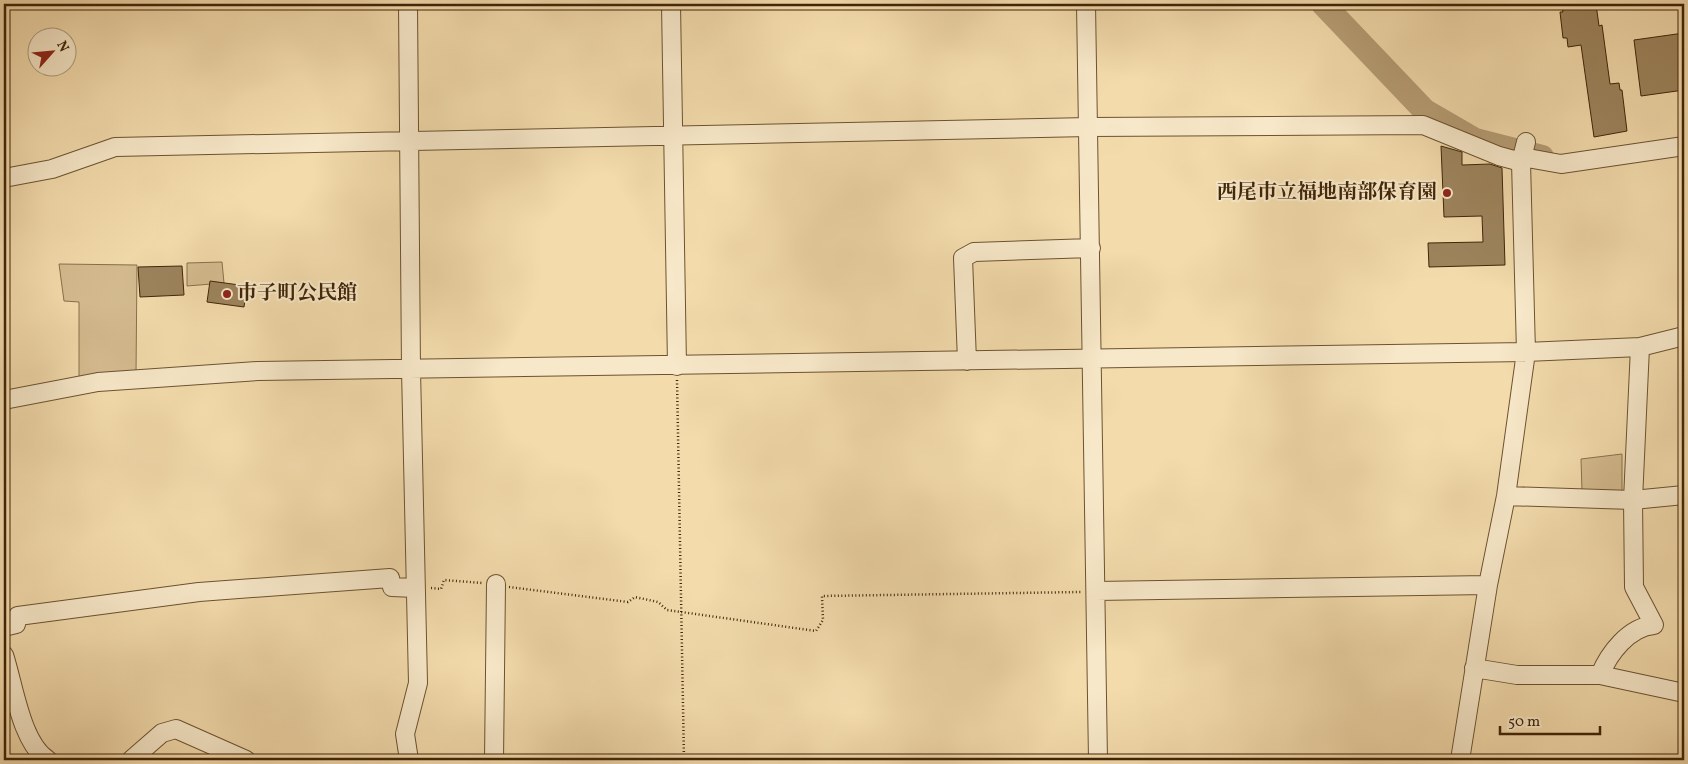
<svg xmlns="http://www.w3.org/2000/svg" width="1688" height="764" font-family="Vollkorn,'Noto Serif JP',serif">
<style>
.green{fill:#d5bc90;stroke:#8a704c}
.lines{fill:none;stroke-linecap:round;stroke-linejoin:round}
.river{stroke:#b69d74;stroke-width:24}
.building{fill:#9d845d;stroke:#402508}
.minor-casing{stroke:#6d5231;stroke-width:20}
.path{stroke:#402508;stroke-width:2.5;stroke-dasharray:1 2.5;stroke-linecap:butt}
.minor{stroke:#f7e8c9;stroke-width:18}
.poi-dot{fill:#8f2418;stroke:#f7e8c9;stroke-width:2}
.labels{text-anchor:middle;dominant-baseline:central;stroke-width:4;stroke-linejoin:round;paint-order:stroke}
.poi-label{font-size:20px;font-weight:bold;fill:#402508;stroke:#f7e8c9;text-anchor:end}
</style>
<rect width="100%" height="100%" fill="#f3dbac"/>
<filter id="stains"><feTurbulence type="fractalNoise" baseFrequency=".004" numOctaves="4"/><feColorMatrix values="0 0 0 0 .2 0 0 0 0 .09 0 0 0 0 .02 0 0 0 .5 -.17"/></filter>
<radialGradient id="worn" r=".72"><stop offset=".6" stop-color="#630" stop-opacity="0"/><stop offset="1" stop-color="#630" stop-opacity=".3"/></radialGradient>
<path class="green" d="M 222,262 L 224,283 L 187,286 L 187,263 Z
M 59,264 L 137,265 L 136,375 L 79,379 L 79,302 L 64,301 Z
M 1622,454 L 1622,491 L 1582,491 L 1581,459 Z"/>
<g class="lines">
<path class="river" d="M 1323,4 L 1425,111 L 1475,140 L 1542,157"/>
</g>
<path class="building" d="M 1561,4 L 1596,4 L 1599,26 L 1602,25 L 1610,84 L 1619,83 L 1620,90 L 1622,90 L 1627,131 L 1594,137 L 1581,45 L 1568,47 L 1567,38 L 1563,38 L 1560,12 L 1563,12 Z
M 1684,33 L 1684,90 L 1641,96 L 1634,40 Z
M 1441,146 L 1462,152 L 1462,165 L 1490,164 L 1502,168 L 1505,265 L 1429,267 L 1428,243 L 1483,242 L 1482,216 L 1444,217 Z
M 182,266 L 184,295 L 140,297 L 138,267 Z
M 210,281 L 247,286 L 244,307 L 207,302 Z"/>
<g class="lines">
<defs>
<path id="minor" d="M 408,4 L 411,370 L 418,683 L 405,734 L 409,760
M 671,4 L 677,366
M 1086,4 L 1098,760
M 1522,157 L 1561,164 L 1684,146
M 4,178 L 52,169 L 115,147 L 1089,127 L 1423,125 L 1499,156 L 1521,162
M 967,361 L 963,258 L 974,252 L 1091,248
M 4,400 L 98,382 L 258,371 L 1526,352 L 1640,347 L 1684,336
M 1506,496 L 1633,500 L 1684,495
M 1096,591 L 1488,585
M 4,627 L 16,624 L 18,616 L 199,592 L 390,578 L 392,587 L 415,588
M 4,655 C 14,685 21,743 48,760
M 1474,668 L 1517,675 L 1600,675 L 1684,693
M 1600,675 C 1609,653 1629,627 1654,625 L 1634,587 L 1633,500 L 1640,347
M 131,760 L 162,733 L 176,729 L 246,760
M 494,760 L 496,584
M 1460,760 L 1488,585 L 1506,496 L 1526,352 L 1521,162 L 1526,142"/>
</defs>
<use href="#minor" class="minor-casing"/>
<path class="path" d="M 677,380 L 684,760
M 509,587 L 628,602 L 635,597 L 658,602 L 667,610 L 816,631 L 823,620 L 822,596 L 1081,592
M 431,588 L 441,589 L 444,580 L 482,583"/>
<use href="#minor" class="minor"/>
</g>
<g class="poi-dot">
<circle cx="1447" cy="193" r="5"/>
<circle cx="227" cy="294" r="5"/>
</g>
<g class="labels">
<g class="poi-label">
<text x="1437" y="193">西尾市立福地南部保育園</text>
<text x="237" y="294" text-anchor="start">市子町公民館</text>
</g>
</g>
<rect width="1688" height="764" fill="none" stroke="#f3dbac" stroke-width="20"/>
<rect x="5" y="5" width="1678" height="754" fill="none" stroke="#402508" stroke-width="2.5"/>
<rect x="10" y="10" width="1668" height="744" fill="none" stroke="#402508"/>
<g transform="translate(52 52) rotate(63)"><circle r="24" fill="#f7e8c9" stroke="#ae9a7c"/>
<path d="M0-4L9 19L0 12L-9 19Z" fill="#8f2418"/>
<text y="-8" font-size="14" font-weight="bold" text-anchor="middle" fill="#402508">N</text>
</g>
<path d="M1500 726v8h100v-8" fill="none" stroke="#402508" stroke-width="2.5"/>
<text x="1508" y="726" font-size="15" fill="#402508" stroke="#f7e8c9" stroke-width="4" paint-order="stroke">50 m</text>
<rect width="100%" height="100%" filter="url(#stains)"/>
<rect width="100%" height="100%" fill="url(#worn)"/>
</svg>
